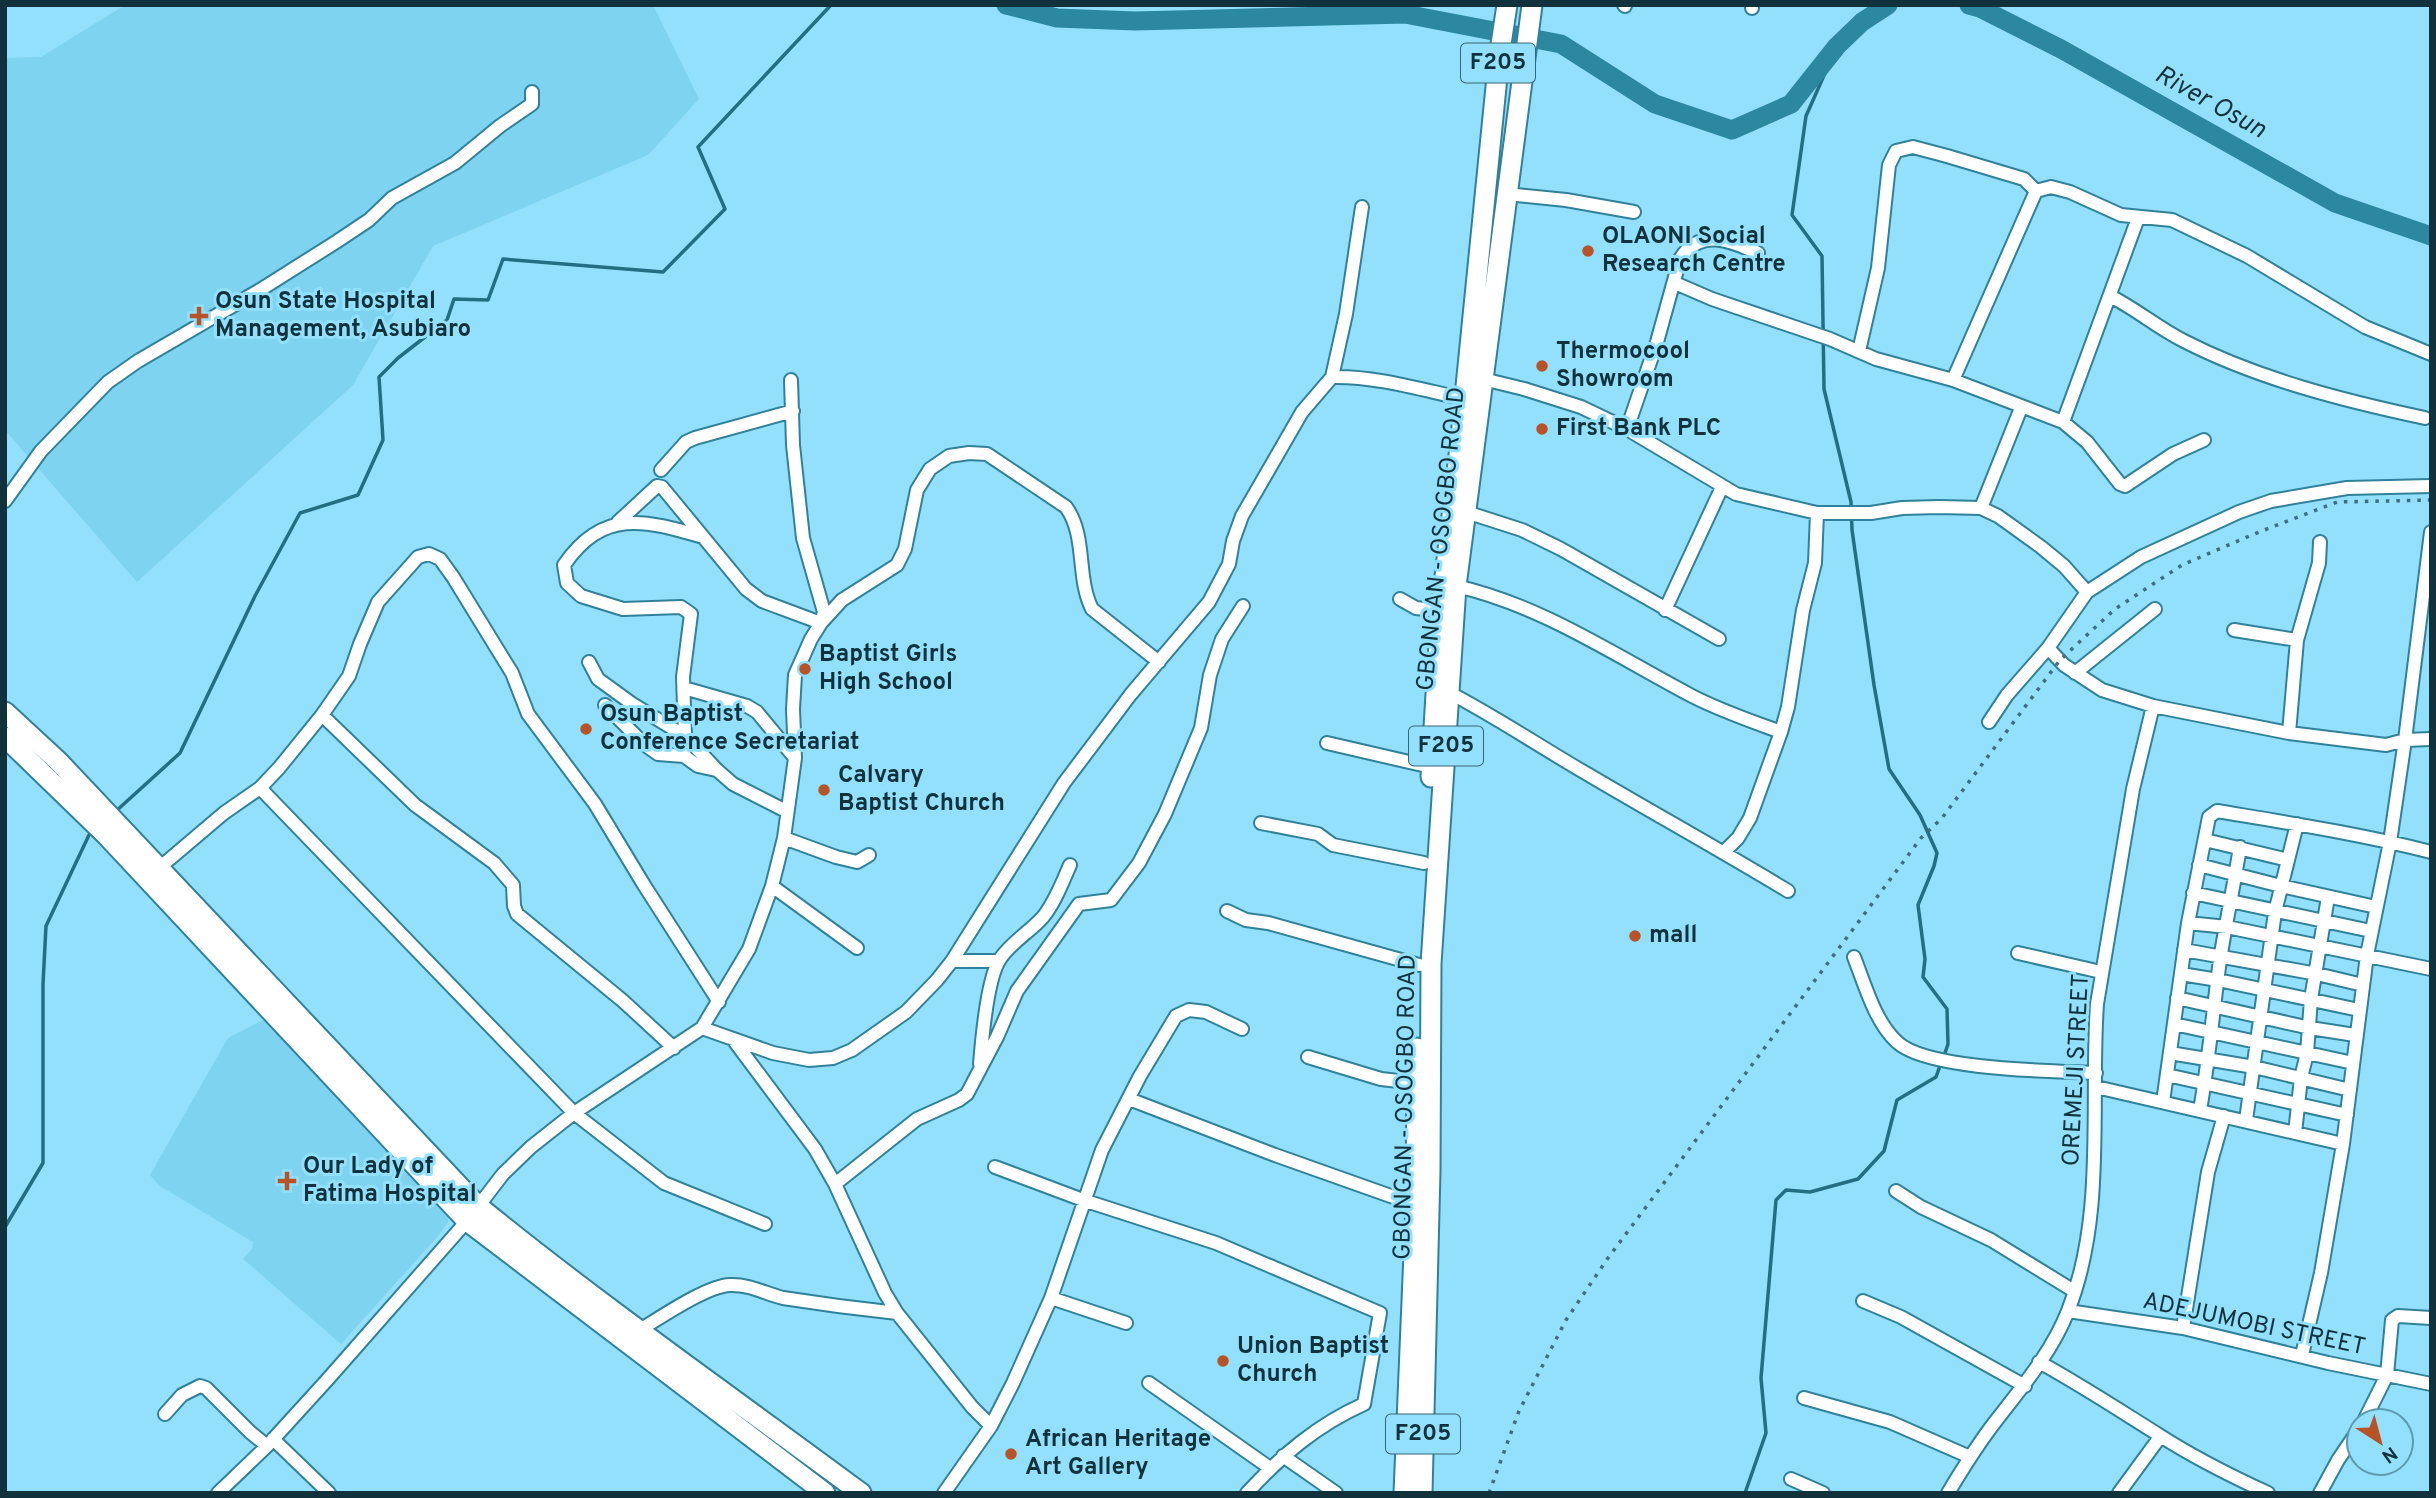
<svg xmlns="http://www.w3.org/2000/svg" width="2436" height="1498" font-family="Overpass,sans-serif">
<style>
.built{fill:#7dd3f0}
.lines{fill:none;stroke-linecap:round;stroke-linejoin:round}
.stream{stroke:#246e83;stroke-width:3.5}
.river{stroke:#2c87a1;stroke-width:19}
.minor-casing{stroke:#31819a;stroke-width:16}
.primary-casing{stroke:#31819a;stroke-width:23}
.minor{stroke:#fff;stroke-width:12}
.primary{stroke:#fff;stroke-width:19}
.rail{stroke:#3e6e7e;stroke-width:3.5;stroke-dasharray:3.5 7;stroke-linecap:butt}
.poi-dot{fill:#b85227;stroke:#92e0fb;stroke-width:2.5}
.labels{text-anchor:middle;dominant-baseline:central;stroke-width:6;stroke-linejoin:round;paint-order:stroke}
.shield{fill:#92e0fb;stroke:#386675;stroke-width:2}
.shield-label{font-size:23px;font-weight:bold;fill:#11323c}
.poi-label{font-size:24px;font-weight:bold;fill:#11323c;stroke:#92e0fb;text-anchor:start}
.street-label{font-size:24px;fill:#11323c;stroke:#92e0fb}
.water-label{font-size:26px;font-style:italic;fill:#17323b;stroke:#92e0fb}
</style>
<rect width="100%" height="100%" fill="#92e0fb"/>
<path class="built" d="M 125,5 L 653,5 L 699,99 L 648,155 L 433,246 L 353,385 L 137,582 L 5,430 L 5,58 L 41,57 Z
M 263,1020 L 448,1211 L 448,1222 L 438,1236 L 341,1344 L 243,1259 L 252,1249 L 253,1242 L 160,1186 L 150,1175 L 228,1038 Z"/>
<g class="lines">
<path class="stream" d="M 1837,46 L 1806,116 L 1792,215 L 1822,256 L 1824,389 L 1851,502 L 1852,530 L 1874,685 L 1889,769 L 1920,815 L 1937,853 L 1934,866 L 1918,905 L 1925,959 L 1923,977 L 1947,1009 L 1948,1044 L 1944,1056
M 115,812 L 180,753 L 255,596 L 300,513 L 358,495 L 383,440 L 379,377 L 398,358 L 447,320 L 454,299 L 488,300 L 503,259 L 663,272 L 725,209 L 698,147 L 831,5
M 5,1227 L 43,1163 L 43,984 L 46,926 L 89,835 L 94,831
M 1745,1493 L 1766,1433 L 1761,1378 L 1776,1200 L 1786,1190 L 1810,1192 L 1858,1179 L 1884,1151 L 1897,1100 L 1936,1077 L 1941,1063"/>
<path class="river" d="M 1006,5 L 1057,18 L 1135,21 L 1405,14 L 1561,44 L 1655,104 L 1732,130 L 1791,104 L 1837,46 L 1862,22 L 1888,5
M 1969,5 L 1980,8 L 2061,49 L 2335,203 L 2431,236"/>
<defs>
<path id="minor" d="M 1624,5 L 1625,6
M 1752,8 L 1752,5
M 2036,191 L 2051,187 L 2070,192 L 2121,215 L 2172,220 L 2247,256 L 2365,327 L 2431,354
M 1507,194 L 1566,200 L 1634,212
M 1675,283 L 1712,299 L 1830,339 L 1876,359 L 1953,380 L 2063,422 L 2087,442 L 2120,484 L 2125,486 L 2173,454 L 2204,440
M 2110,296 C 2136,309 2158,328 2184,341 C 2258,379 2345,401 2425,418
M 1859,351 L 1878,268 L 1889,165 L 1896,151 L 1913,147 L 1947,156 L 2024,179 L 2036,191
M 1332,377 L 1346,314 L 1362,207
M 1483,379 L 1524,389 L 1581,407 L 1627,429 L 1736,494 L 1817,513 L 1871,513 L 1902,508 L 1939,507 L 1981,508 L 1998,516 L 2041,547 L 2064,566 L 2087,592
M 1953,380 L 2036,191
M 2063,422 L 2138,218
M 1627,429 L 1657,342 L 1680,259 C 1700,227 1731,241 1758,253
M 661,470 L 686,442 L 695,438 L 793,411
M 5,501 L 41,451 L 108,382 L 138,361 L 260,290 L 336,242 L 369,220 L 392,198 L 455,163 L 500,126 L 532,104 L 532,92
M 1981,508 L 2021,408
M 1466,512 L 1522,530 L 1561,549 L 1719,639
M 618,522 L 657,486 L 662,487 L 746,589 L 762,601 L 821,623 L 842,600 L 897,565 L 905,549 L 917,490 L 930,469 L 949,456 L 969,453 L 987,454 L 1066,507 C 1087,536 1076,577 1092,609 L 1159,662
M 703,537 C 645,520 603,508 564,565 L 567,583 L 581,596 L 623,609 L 681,607 L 691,614 L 683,677 L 685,736 L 717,770 L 733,784 L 786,811
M 1456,586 C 1541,605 1616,656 1692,696 C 1721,711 1751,721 1781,732
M 1400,599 L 1416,608 L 1441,611
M 1665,610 L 1722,487
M 2234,630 L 2297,640
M 2048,648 L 2064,665 L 2102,690 L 2153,706 L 2289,733 L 2386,745 L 2405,740 L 2431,739
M 589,662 L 598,679 L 631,703 L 685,736 L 684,756
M 2075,673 L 2155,609
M 684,688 L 747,706 L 757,712 L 795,758
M 1450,693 C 1498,718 1542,748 1589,775 C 1655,814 1722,851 1788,891
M 605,705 L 644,744 L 658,754 L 684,756 L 698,766 L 716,770
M 322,715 L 415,805 L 494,863 L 513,885 L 514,906 L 517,914 L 623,1001 L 674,1048
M 1989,722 L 2007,695 L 2048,648 L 2087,592 L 2141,557 L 2239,512 L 2271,501 L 2347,488 L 2431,486
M 2289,733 L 2297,640 L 2319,563 L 2320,542
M 1327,743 L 1431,767
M 260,788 L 574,1113 L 664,1183 L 765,1224
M 1261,823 L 1318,834 L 1333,845 L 1424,863
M 784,838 L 836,857 L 857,862 L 869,855
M 2205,840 L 2288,860 L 2297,824
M 1724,852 L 1738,838 L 1750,818 L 1781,732 L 1788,707 L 1803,610 L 1815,563 L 1817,513
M 2199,865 L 2281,886 L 2376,907
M 158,869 L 224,813 L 260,788 L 279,768 L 322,715 L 349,676 L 360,644 L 378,602 L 418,557 L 429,554 L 440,559 L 453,577 L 512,673 L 528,714 L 595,804 L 644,885 L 719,1002
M 772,886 L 857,948
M 2193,893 L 2371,931
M 1227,911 L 1246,920 L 1268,923 L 1419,965
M 2188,923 L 2227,927 L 2431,969
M 2184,950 L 2317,974 L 2363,985
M 2018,953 L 2101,972
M 1854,957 C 1865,985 1875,1022 1897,1042 C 1926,1070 2053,1071 2096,1073
M 952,961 L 998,961
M 2181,974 L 2218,980 L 2359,1010
M 2177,998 L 2310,1028 L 2355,1035
M 2174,1024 L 2353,1063
M 702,1028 L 773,1053 L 809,1060 L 833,1058 L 852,1050 L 906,1012 L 937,980 L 952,961 L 1064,783 L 1131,694 L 1209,602 L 1229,564 L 1233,541 L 1242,516 L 1302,412 L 1332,377 C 1377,376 1422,390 1465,399
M 735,1042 L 815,1149 L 835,1184 L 885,1293 L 897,1313 L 972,1407 L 991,1426
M 2170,1053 L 2254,1067 L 2350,1090
M 1308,1057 L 1381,1079 L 1416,1083
M 980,1064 C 982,1039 987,978 1000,959 C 1011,942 1030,932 1043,917 C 1055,902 1062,883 1070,865
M 2167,1075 L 2347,1115
M 2096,1087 L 2343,1144
M 1129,1099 L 1275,1155 L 1416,1205
M 2163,1102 L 2188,923 L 2209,817 L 2217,811 C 2289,823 2361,834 2431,852
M 2200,1110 C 2209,1060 2213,1010 2220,960 C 2226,922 2234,885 2240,847
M 2246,1120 L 2275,912 L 2288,860
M 2295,1133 L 2301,1078 L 2307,1053 L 2311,999 L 2328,897
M 995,1167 L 1083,1200 L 1216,1243 L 1380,1313 L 1364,1404 C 1317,1425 1282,1455 1247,1493
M 835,1184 L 917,1119 L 959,1100 L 967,1094 L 997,1037 L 1017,991 L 1079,904 L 1111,900 L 1139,863 L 1165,814 L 1201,728 L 1210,675 L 1222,639 L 1243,606
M 1896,1191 L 1921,1207 L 1991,1240 L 2074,1291
M 1051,1298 L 1126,1323
M 1863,1301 L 1901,1317 L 2025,1386
M 2068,1311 L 2183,1328 L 2328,1363 L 2431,1384
M 2183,1328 L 2208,1172 L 2224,1116
M 638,1331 C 660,1318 706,1286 730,1285 C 749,1284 766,1294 783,1298 C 821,1304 859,1309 897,1313
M 2302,1355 L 2321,1273 L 2343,1144 L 2367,955 L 2390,842 L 2405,740 L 2431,532
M 2039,1362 C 2081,1385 2119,1410 2159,1435 C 2193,1457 2231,1476 2268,1493
M 1149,1383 L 1270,1468
M 1804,1398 L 1890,1422 L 1970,1457
M 165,1414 L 182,1395 L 200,1386 L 206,1388 L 250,1432 L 267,1446
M 2364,1421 L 2387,1375 L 2392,1320 L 2398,1316 L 2431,1318
M 273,1439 L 329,1493
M 1283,1456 L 1336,1493
M 1791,1479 L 1823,1493
M 218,1493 L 267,1446 L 328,1379 L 467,1221 L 503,1174 L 531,1147 L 574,1113 L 702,1028 L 749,949 L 772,886 L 784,838 L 795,758 L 793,709 L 795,675 L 811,639 L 821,623 L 824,612 L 803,538 L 793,445 L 791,380
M 944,1493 L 991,1426 L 1013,1383 L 1051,1298 L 1102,1150 L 1140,1076 L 1176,1016 L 1189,1010 L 1206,1012 L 1242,1029
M 1948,1493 C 1963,1468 1978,1444 1995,1422 C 2022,1387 2052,1352 2068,1311 C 2106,1215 2090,1104 2097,1004 L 2133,789 L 2153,706
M 2119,1493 L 2160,1437
M 2320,1493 L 2338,1460 L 2359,1429"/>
<path id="primary" d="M 5,712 L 59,762 L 478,1206 C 602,1307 733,1398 861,1493
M 5,737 L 106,835 L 467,1221 L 825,1493
M 1431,777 L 1441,611 L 1460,446 L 1499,57 L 1507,5
M 1404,1493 L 1416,1205 L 1417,1048
M 1422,1493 L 1430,1171 L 1431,964 L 1456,586 L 1532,5"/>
</defs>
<use href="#minor" class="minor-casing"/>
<use href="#primary" class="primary-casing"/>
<use href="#minor" class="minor"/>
<use href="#primary" class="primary"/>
<path class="rail" d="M 1489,1493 L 1519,1411 L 1566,1320 L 1608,1258 L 1921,838 L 1942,818 L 2060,660 L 2115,609 L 2182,565 L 2254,534 L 2337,502 L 2431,500"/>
</g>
<g class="poi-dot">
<circle cx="1588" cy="251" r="7"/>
<path d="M195.5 305.5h7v7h7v7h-7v7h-7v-7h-7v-7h7z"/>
<circle cx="1542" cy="366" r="7"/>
<circle cx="1542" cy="429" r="7"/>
<circle cx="805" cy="669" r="7"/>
<circle cx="586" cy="729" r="7"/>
<circle cx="824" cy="790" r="7"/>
<circle cx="1635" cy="936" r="7"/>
<path d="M283.5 1170.5h7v7h7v7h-7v7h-7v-7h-7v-7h7z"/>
<circle cx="1223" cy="1361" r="7"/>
<circle cx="1011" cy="1454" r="7"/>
</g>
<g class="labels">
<g class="shield">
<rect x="1461" y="43.5" width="74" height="39" rx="5"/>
<rect x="1409" y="726.5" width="74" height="39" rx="5"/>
<rect x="1386" y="1414.5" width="74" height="39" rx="5"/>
</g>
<g class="shield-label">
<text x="1498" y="63">F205</text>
<text x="1446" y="746">F205</text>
<text x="1423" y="1434">F205</text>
</g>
<g class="poi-label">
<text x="1602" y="237">OLAONI Social<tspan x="1602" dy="28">Research Centre</tspan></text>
<text x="215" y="302">Osun State Hospital<tspan x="215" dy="28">Management, Asubiaro</tspan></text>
<text x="1556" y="352">Thermocool<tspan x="1556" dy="28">Showroom</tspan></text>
<text x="1556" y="429">First Bank PLC</text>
<text x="819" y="655">Baptist Girls<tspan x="819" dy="28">High School</tspan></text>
<text x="600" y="715">Osun Baptist<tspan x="600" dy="28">Conference Secretariat</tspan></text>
<text x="838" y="776">Calvary<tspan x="838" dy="28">Baptist Church</tspan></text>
<text x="1649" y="936">mall</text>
<text x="303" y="1167">Our Lady of<tspan x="303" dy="28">Fatima Hospital</tspan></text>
<text x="1237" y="1347">Union Baptist<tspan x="1237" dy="28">Church</tspan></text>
<text x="1025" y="1440">African Heritage<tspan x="1025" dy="28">Art Gallery</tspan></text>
</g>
<g class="street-label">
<text transform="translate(1442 539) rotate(-84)">GBONGAN - OSOGBO ROAD</text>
<text transform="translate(2077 1070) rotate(-87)">OREMEJI STREET</text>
<text transform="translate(1406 1107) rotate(-89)">GBONGAN - OSOGBO ROAD</text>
<text transform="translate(2254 1325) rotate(12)">ADEJUMOBI STREET</text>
</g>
<g class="water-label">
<text transform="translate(2210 103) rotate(29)">River Osun</text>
</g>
</g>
<rect width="2436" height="1498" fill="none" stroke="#11323c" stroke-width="14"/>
<g transform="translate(2380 1442) rotate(144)"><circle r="33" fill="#92e0fb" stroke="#5e9aaf" stroke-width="2"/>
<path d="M0-5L12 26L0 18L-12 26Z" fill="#b85227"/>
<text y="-10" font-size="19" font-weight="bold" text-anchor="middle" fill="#11323c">N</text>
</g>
</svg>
